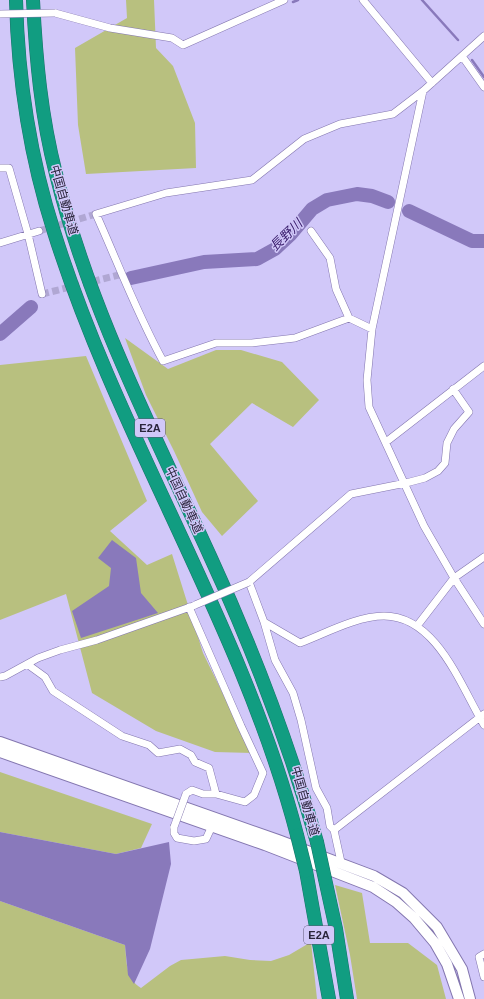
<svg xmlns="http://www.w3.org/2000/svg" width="484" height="999" font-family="Helvetica,'Noto Sans JP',sans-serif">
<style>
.green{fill:#b8c07f}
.water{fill:#8979bb}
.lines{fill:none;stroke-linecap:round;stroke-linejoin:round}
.stream{stroke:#8979bb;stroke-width:2.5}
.river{stroke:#8979bb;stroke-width:14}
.street-tunnel{stroke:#b0a7d3;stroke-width:7;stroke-dasharray:7 3.5;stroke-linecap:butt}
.street-casing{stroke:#8376af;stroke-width:8}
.secondary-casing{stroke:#8376af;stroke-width:12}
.highway-casing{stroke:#1a7369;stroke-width:14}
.street{stroke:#fff;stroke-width:7}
.secondary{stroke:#fff;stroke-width:10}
.highway{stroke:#119d81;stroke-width:13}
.street-bridge-casing{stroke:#8376af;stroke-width:8;stroke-linecap:butt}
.highway-bridge-casing{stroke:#1a7369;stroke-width:14;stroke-linecap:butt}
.street-bridge{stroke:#fff;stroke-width:7}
.highway-bridge{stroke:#119d81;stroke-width:13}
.labels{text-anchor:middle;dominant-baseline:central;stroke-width:3;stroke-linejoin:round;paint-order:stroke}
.shield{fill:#d1c8f9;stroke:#5c5675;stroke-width:1}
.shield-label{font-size:11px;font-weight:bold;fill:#2a253c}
.street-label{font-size:12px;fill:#2a253c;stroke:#d1c8f9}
.water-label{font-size:13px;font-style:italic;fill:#361969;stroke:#d1c8f9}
</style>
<rect width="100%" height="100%" fill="#d1c8f9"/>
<path class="green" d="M 126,0 L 154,0 L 156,48 L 173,66 L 195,123 L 196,168 L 86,174 L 78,125 L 75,48 L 127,18 Z
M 125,338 L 168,369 L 216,350 L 241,350 L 282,362 L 319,400 L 293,427 L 252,403 L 210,444 L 258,501 L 222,536 L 202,512 L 174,451 L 146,395 Z
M 86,356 L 147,501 L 110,531 L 147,565 L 172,554 L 203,653 L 252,753 L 215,752 L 156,731 L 92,693 L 66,594 L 0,620 L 0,365 Z
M 0,772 L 152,824 L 141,848 L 116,854 L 0,832 Z
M 335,885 L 362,893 L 370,943 L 408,943 L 437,965 L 446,999 L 357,999 L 350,955 Z
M 0,901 L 125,945 C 127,962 125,978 141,988 L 170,966 L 181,960 L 225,956 L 250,960 L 271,961 L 289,955 L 311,942 L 317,999 L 0,999 Z"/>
<path class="water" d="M 112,540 L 136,558 L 141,593 L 158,613 L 81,638 L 72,611 L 109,586 L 111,568 L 98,558 Z
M 0,832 L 116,854 L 169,842 L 171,864 L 150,949 L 134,984 L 128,975 L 125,945 L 0,901 Z"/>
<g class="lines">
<path class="stream" d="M 422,0 L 458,40
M 293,2 L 298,0
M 472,60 L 484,77"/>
<path class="river" d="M 409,211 L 472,241 L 484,241
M 131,278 L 204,262 L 257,259 L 275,249 L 290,235 L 312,209 L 327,200 L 357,194 L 372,196 L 388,202
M 0,334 L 31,307"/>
<path class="street-tunnel" d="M 39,231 L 96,214
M 42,294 L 123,274"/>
<defs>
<path id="street" d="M 363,0 L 432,83
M 55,13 L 110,28 L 172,38 L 183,45 L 284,0
M 462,56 L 484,87
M 423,91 L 372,329 L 367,380 L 369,407 L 424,526 L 454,578 L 484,624
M 0,168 L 9,168 L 28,234 L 42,294
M 311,231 L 330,258 L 336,289 L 349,318 L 295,338 L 252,343 L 216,343 L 163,361 C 137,314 118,263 96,214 L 166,193 L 252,180 L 304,139 L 340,124 L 393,114 L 423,91 L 484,36
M 0,243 L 39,231
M 349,318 L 372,329
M 453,389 L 469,412 L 454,429 L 447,443 L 445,463 L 438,471 L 425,478 L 406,483 L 351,494 L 249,582 L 264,622 L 300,643 C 324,634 357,616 384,616 C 437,616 461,687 484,725
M 386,442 L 484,366
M 264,622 L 275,660 L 293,693 L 301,720 L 316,788 L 327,808 L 330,826 L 334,830
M 417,626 L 454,578 L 484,557
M 27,664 L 45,677 L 53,691 L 122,736 L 149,745 L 158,753 L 180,749 L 191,755 L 195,762 L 209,768 L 216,794
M 0,677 L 5,676 L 38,658 L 60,650 L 97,640 L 193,606
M 186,794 L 192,790 L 203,794 L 216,794 L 245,802 L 254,795 L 263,773 L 241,726 L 189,607
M 174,827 L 174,833 L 177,838 L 194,841 L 206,839 L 212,826
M 341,862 L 334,830 L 484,714
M 484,954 L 479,957 L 484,977"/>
<path id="secondary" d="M 0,742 L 278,840 L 374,876 L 403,893 L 437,927 L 462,969 L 470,999
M 0,752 L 265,845 L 373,887 L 396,902 L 414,918 L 435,943 L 447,964 L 459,999"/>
<path id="highway" d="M 16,0 C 18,79 30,157 54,232 C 119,440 242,624 297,835
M 33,0 C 36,59 41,116 56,174 C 89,308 153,431 210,556 C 253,649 289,744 317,842
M 306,871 L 329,999
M 325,879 L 336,929 L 347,999"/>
</defs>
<use href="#street" class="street-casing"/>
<use href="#secondary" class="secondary-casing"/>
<use href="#highway" class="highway-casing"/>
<use href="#street" class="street"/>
<use href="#secondary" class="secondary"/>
<use href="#highway" class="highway"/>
<defs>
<path id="street-bridge" d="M 0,14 L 55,13
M 195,605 L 249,582
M 174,827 L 186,794"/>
<path id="highway-bridge" d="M 297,835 L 306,871
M 317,842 L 325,879"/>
</defs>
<use href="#street-bridge" class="street-bridge-casing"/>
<use href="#highway-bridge" class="highway-bridge-casing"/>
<use href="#street-bridge" class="street-bridge"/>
<use href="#highway-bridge" class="highway-bridge"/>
</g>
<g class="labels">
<g class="shield">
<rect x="135" y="419" width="30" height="18" rx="3"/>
<rect x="304" y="926" width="30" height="18" rx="3"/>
</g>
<g class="shield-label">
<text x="150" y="428">E2A</text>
<text x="319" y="935">E2A</text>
</g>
<g class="street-label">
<text transform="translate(64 200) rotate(74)">中国自動車道</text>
<text transform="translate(184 500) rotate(65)">中国自動車道</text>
<text transform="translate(305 801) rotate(74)">中国自動車道</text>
</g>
<g class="water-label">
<text transform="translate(286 235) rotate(-44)">長野川</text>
</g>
</g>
</svg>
